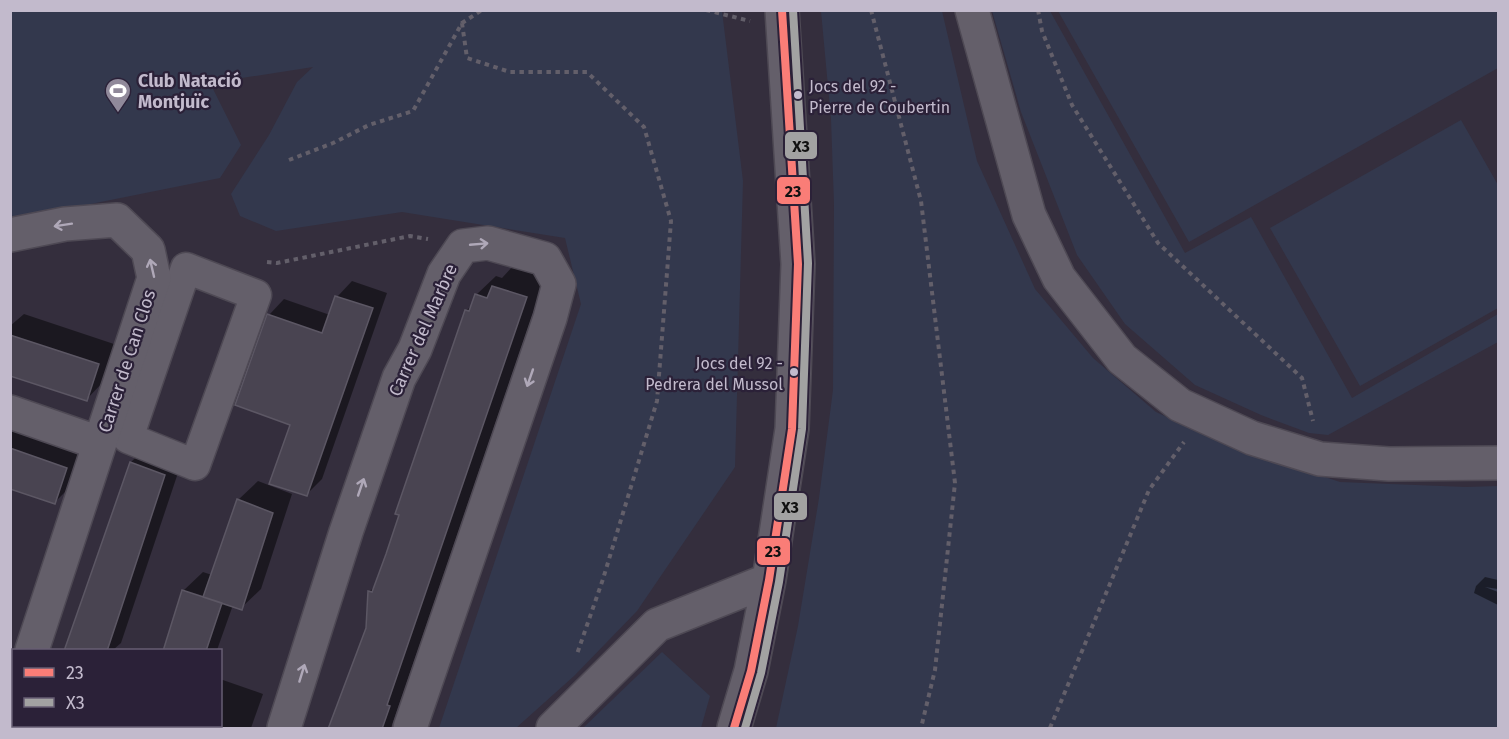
<svg xmlns="http://www.w3.org/2000/svg" width="1509" height="739" font-family="'Fira Sans',sans-serif">
<style>
.green{fill:#33384d}
.shadow{fill:#0007}
.building{fill:#494451;stroke:#5c5764;stroke-width:1.5}
.lines{fill:none;stroke-linecap:round;stroke-linejoin:round}
.pedestrian-casing{stroke:#4e4954;stroke-width:33}
.minor-casing{stroke:#4e4954;stroke-width:36}
.path{stroke:#635f6a;stroke-width:4;stroke-dasharray:4.5 4.5;stroke-linecap:butt}
.pedestrian{stroke:#645f6a;stroke-width:30}
.minor{stroke:#645f6a;stroke-width:33}
.bus-1-casing{stroke:#2b2138;stroke-width:12}
.bus-2-casing{stroke:#2b2138;stroke-width:12}
.bus-1{stroke:#fa7d77;stroke-width:8}
.bus-2{stroke:#a2a2a2;stroke-width:8}
.oneway{stroke:#afa8b8}
.bus-dot{fill:#c2bacc;stroke:#2b2138;stroke-width:2}
.labels{text-anchor:middle;dominant-baseline:central;stroke-width:4.5;stroke-linejoin:round;paint-order:stroke}
.bus-label{font-size:16px;fill:#c2bacc;stroke:#2b2138;text-anchor:start}
.poi-label{font-size:18px;font-weight:bold;fill:#c2bacc;stroke:#2b2138;text-anchor:start}
.street-label{font-size:18px;fill:#c2bacc;stroke:#2b2138}
.line-badge{stroke:#2b2138;stroke-width:2}
.pale-badge-label{font-size:16px;text-anchor:middle;font-weight:bold;fill:#111}
</style>
<rect width="100%" height="100%" fill="#342e3d"/>
<path class="green" d="M 10,11 L 722,11 L 743,181 L 735,467 L 637,611 L 574,676 L 516,728 L 439,728 L 581,304 L 565,238 L 402,212 L 276,231 L 240,216 L 231,194 L 269,135 L 297,82 L 313,67 L 210,83 L 241,145 L 220,178 L 11,220 Z
M 821,11 L 942,11 L 977,161 L 1035,289 L 1093,358 L 1156,412 L 1225,444 L 1340,482 L 1466,487 L 1498,486 L 1498,728 L 776,728 L 798,626 L 819,498 L 833,390 L 834,204 L 831,119 Z
M 992,11 L 1050,11 L 1185,253 L 1251,217 L 1352,398 L 1498,314 L 1498,342 L 1328,435 L 1309,433 L 1261,415 L 1195,385 L 1125,324 L 1077,255 L 1021,112 Z
M 1058,11 L 1498,11 L 1498,68 L 1189,242 Z
M 1461,120 L 1498,185 L 1498,308 L 1360,386 L 1270,228 Z
M 662,652 L 710,696 L 701,728 L 583,728 Z"/>
<path class="shadow" d="M 512,267 L 545,278 L 391,728 L 329,728 L 367,629 L 370,591 L 377,585 L 467,310 L 473,304 L 476,295 L 496,276 L 502,278 Z
M 352,281 L 387,293 L 322,479 L 306,495 L 269,315 L 284,299 L 330,315 L 337,297 Z
M 24,314 L 117,345 L 105,380 L 86,400 L 10,375 L 10,326 Z
M 10,427 L 82,452 L 70,487 L 55,502 L 10,487 Z
M 151,443 L 184,455 L 121,643 L 113,650 L 66,650 L 131,462 Z
M 258,481 L 292,494 L 261,589 L 241,608 L 233,605 L 217,650 L 165,650 L 183,591 L 203,572 L 212,575 L 238,500 Z
M 1485,577 L 1498,580 L 1498,589 L 1485,587 L 1498,592 L 1498,605 L 1474,593 L 1476,586 Z
M 220,679 L 263,694 L 251,728 L 184,728 L 185,726 L 220,726 Z"/>
<path class="building" d="M 492,286 L 527,297 L 387,705 L 390,706 L 382,729 L 328,729 L 366,628 L 368,591 L 372,592 L 386,554 L 399,515 L 395,514 L 465,310 L 469,311 L 475,294 L 487,298 Z
M 335,296 L 373,308 L 307,496 L 269,484 L 290,425 L 235,405 L 267,314 L 322,333 Z
M 10,335 L 99,364 L 87,401 L 10,376 Z
M 10,448 L 67,468 L 55,504 L 10,489 Z
M 130,462 L 165,475 L 118,618 L 107,651 L 64,651 Z
M 237,499 L 273,513 L 242,610 L 203,597 Z
M 182,590 L 222,603 L 206,651 L 163,651 Z"/>
<g class="lines">
<defs>
<path id="pedestrian" d="M 186,268 L 256,295 L 195,465 L 128,438 Z"/>
<path id="minor" d="M 972,10 L 1029,215 L 1059,278 L 1122,359 L 1180,405 L 1252,438 L 1320,459 L 1389,464 L 1498,463
M 10,235 L 65,224 L 117,220 L 148,250 L 154,278 L 32,650
M 10,412 L 99,443
M 10,716 L 14,707
M 284,728 L 346,532 L 399,378 L 415,349 L 444,274 L 463,246 L 488,243 L 545,259 L 559,284 L 550,318 L 410,728
M 553,728 L 657,625 L 769,580
M 734,728 L 751,671 L 769,580 L 792,429 L 798,264 L 782,10"/>
</defs>
<use href="#pedestrian" class="pedestrian-casing"/>
<use href="#minor" class="minor-casing"/>
<path class="path" d="M 706,10 L 750,21
M 871,10 L 921,201 L 955,483 L 935,670 L 921,728
M 1038,10 L 1042,31 L 1072,105 L 1158,243 L 1302,378 L 1313,421
M 462,23 L 467,58 L 510,72 L 587,72 L 644,127 L 671,221 L 657,401 L 603,579 L 577,654
M 289,160 L 333,143 L 369,125 L 413,111 L 462,23 L 482,10
M 267,262 L 277,263 L 410,236 L 428,239
M 1050,728 L 1149,490 L 1184,442"/>
<use href="#pedestrian" class="pedestrian"/>
<use href="#minor" class="minor"/>
<defs>
<path id="bus-1" d="M 734,728 L 751,671 L 769,580 L 792,429 L 798,264 L 782,10"/>
<path id="bus-2" d="M 745,728 L 761,673 L 779,582 L 802,429 L 808,263 L 793,10"/>
</defs>
<use href="#bus-1" class="bus-1-casing"/>
<use href="#bus-2" class="bus-2-casing"/>
<use href="#bus-1" class="bus-1"/>
<use href="#bus-2" class="bus-2"/>
</g>
<defs><path id="oneway-shaft" d="M-6 0H5M1.5-3L5.5 0L1.5 3" fill="none" stroke-width="1.6" stroke-linecap="round" stroke-linejoin="round" transform="scale(1.5)"/></defs>
<g class="oneway">
<use href="#oneway-shaft" transform="translate(63 225) rotate(171)"/>
<use href="#oneway-shaft" transform="translate(479 244) rotate(-5)"/>
<use href="#oneway-shaft" transform="translate(152 268) rotate(-103)"/>
<use href="#oneway-shaft" transform="translate(530 378) rotate(109)"/>
<use href="#oneway-shaft" transform="translate(361 487) rotate(-71)"/>
<use href="#oneway-shaft" transform="translate(302 673) rotate(-73)"/>
</g>
<defs>
<symbol id="stadium-pin" viewBox="-11 -11 22 30"><path d="M0 17L-7.5 6A9.5 9.5 0 1 1 7.5 6Z" fill="#90899a" stroke="#2b2138"/><path d="M0-5a6.5 5 0 1 0 0 10a6.5 5 0 1 0 0-10ZM-3.5-1.8h7v3.6h-7Z" fill="#fff"/></symbol>
</defs>
<g fill-rule="evenodd">
<use href="#stadium-pin" x="103" y="76" width="30" height="40"/>
</g>
<g class="bus-dot">
<circle cx="798" cy="95" r="5"/>
<circle cx="794" cy="372" r="5"/>
</g>
<g class="labels">
<g class="bus-label">
<text x="809" y="86">Jocs del 92 -<tspan x="809" dy="21">Pierre de Coubertin</tspan></text>
<text x="783" y="363" text-anchor="end">Jocs del 92 -<tspan x="783" dy="21">Pedrera del Mussol</tspan></text>
</g>
<g class="poi-label">
<text x="138" y="81">Club Natació<tspan x="138" dy="21">Montjuïc</tspan></text>
</g>
<g class="street-label">
<text transform="translate(423 330) rotate(-66)">Carrer del Marbre</text>
<text transform="translate(127 361) rotate(-72)">Carrer de Can Clos</text>
</g>
</g>
<g class="line-badge">
<rect x="784" y="131" width="34" height="29" rx="6" fill="#a2a2a2"/>
<rect x="776" y="176" width="35" height="29" rx="6" fill="#fa7d77"/>
<rect x="773" y="492" width="35" height="29" rx="6" fill="#a2a2a2"/>
<rect x="756" y="537" width="35" height="29" rx="6" fill="#fa7d77"/>
</g>
<g class="pale-badge-label">
<text x="801" y="152">X3</text>
<text x="793" y="197">23</text>
<text x="790" y="513">X3</text>
<text x="773" y="557">23</text>
</g>
<rect width="1509" height="739" fill="none" stroke="#c2bacc" stroke-width="24"/>
<rect x="12" y="649" width="210" height="78" fill="#2b2138" stroke="#675e73" stroke-width="1.5"/>
<rect x="24" y="668" width="30" height="9" fill="#fa7d77" stroke="#675e73" stroke-width="1.5"/>
<text x="66" y="679" font-size="18" fill="#c2bacc">23</text>
<rect x="24" y="698" width="30" height="9" fill="#a2a2a2" stroke="#675e73" stroke-width="1.5"/>
<text x="66" y="709" font-size="18" fill="#c2bacc">X3</text>
</svg>
